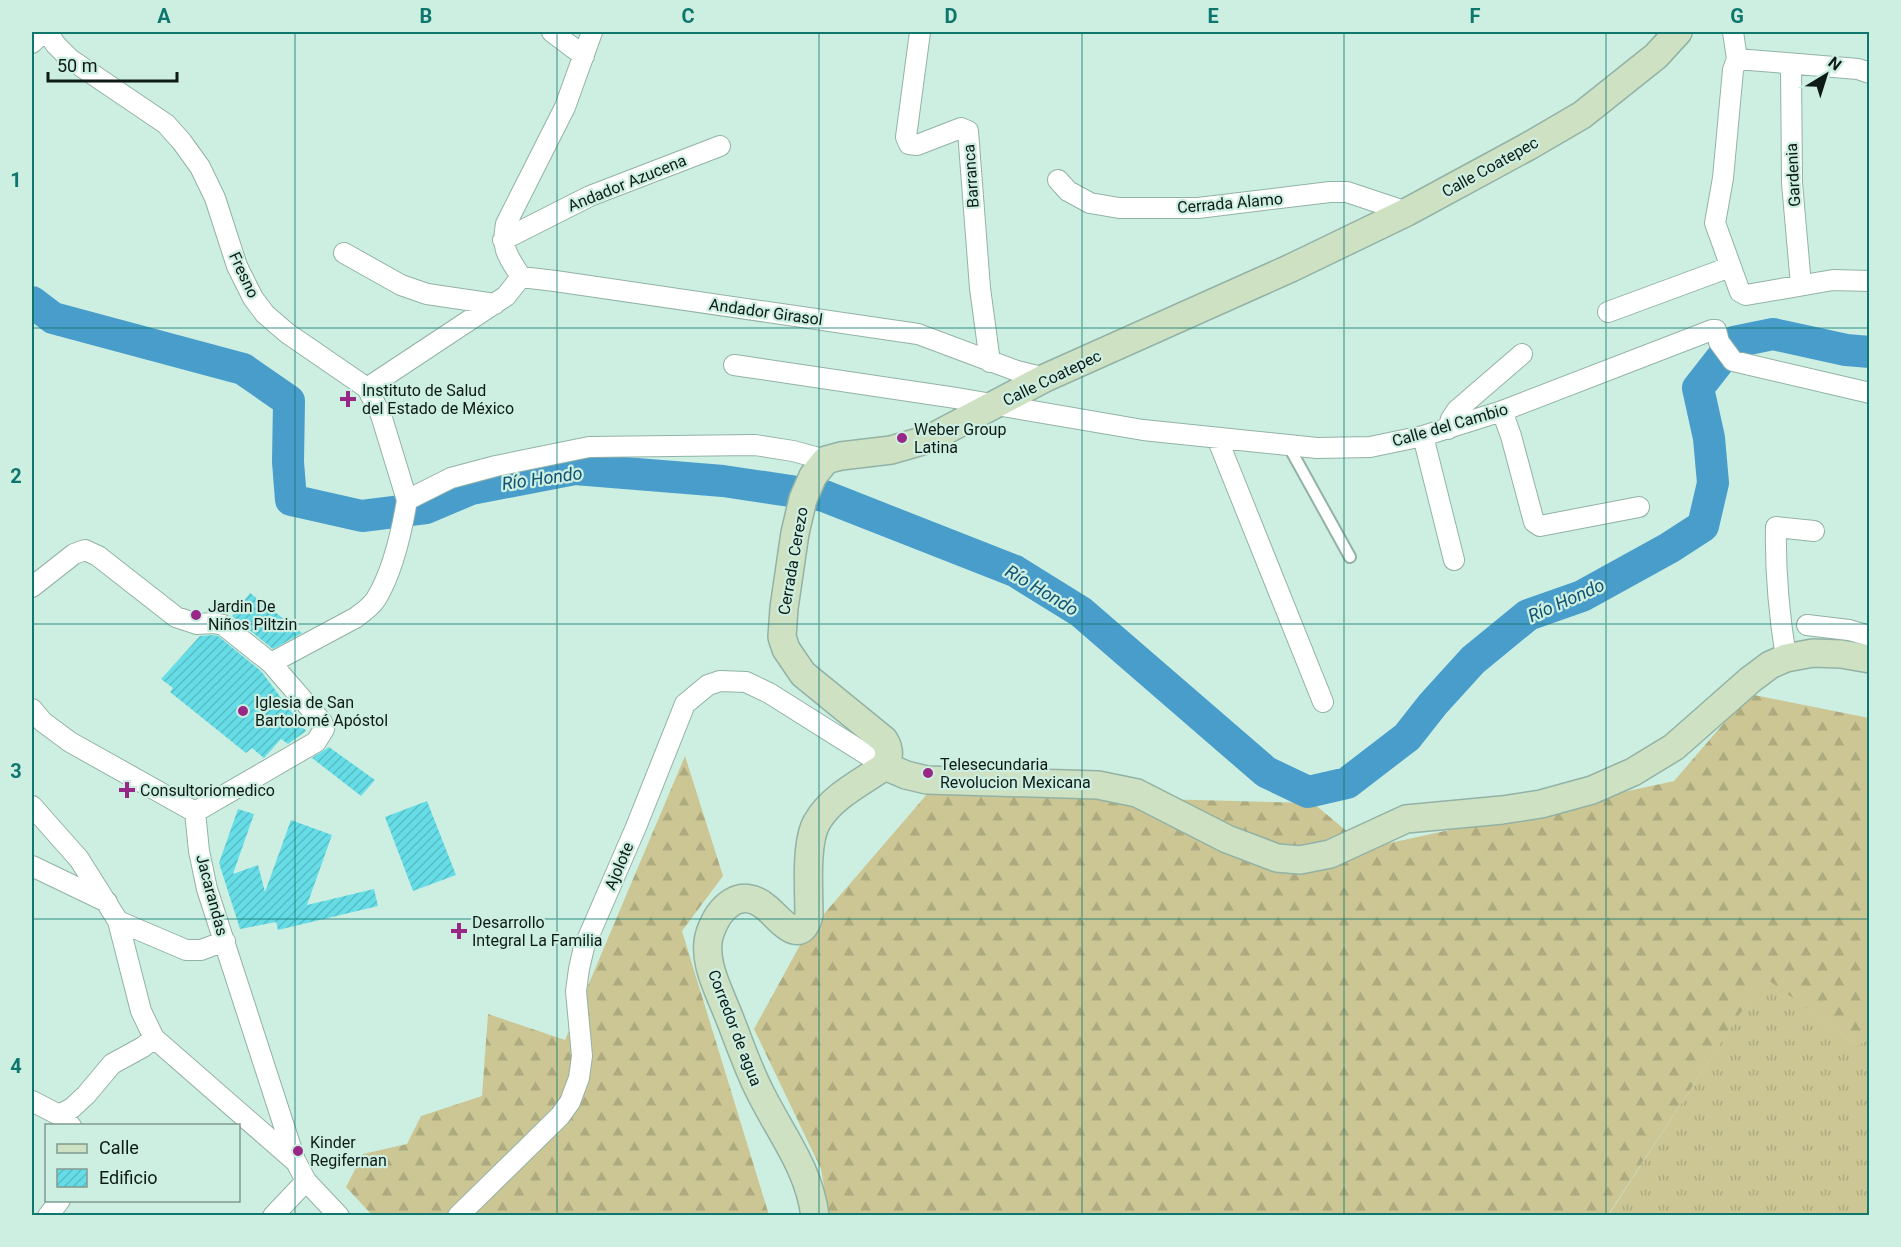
<svg xmlns="http://www.w3.org/2000/svg" width="1901" height="1247" font-family="Roboto,sans-serif">
<style>
.grass{fill:url(#grass-tufts)}
.forest{fill:url(#forest-firs)}
.lines{fill:none;stroke-linecap:round;stroke-linejoin:round}
.river{stroke:#489dcb;stroke-width:32}
.building{fill:url(#building-hatch)}
.lane-casing{stroke:#92b2a5;stroke-width:14}
.street-casing{stroke:#92b2a5;stroke-width:22}
.secondary-casing{stroke:#92b2a5;stroke-width:30}
.lane{stroke:#fff;stroke-width:10}
.street{stroke:#fff;stroke-width:20}
.secondary{stroke:#cee1c3;stroke-width:27}
.grid{fill:none;stroke:#0f766e;stroke-width:1.5;stroke-opacity:0.55}
.poi-dot{fill:#982786;stroke:#cdefe2;stroke-width:2}
.labels{text-anchor:middle;dominant-baseline:central;stroke-width:4.5;stroke-linejoin:round;paint-order:stroke}
.street-label{font-size:16px;fill:#0e1a16;stroke:#cdefe2}
.poi-label{font-size:16px;fill:#0e1a16;stroke:#cdefe2;text-anchor:start}
.water-label{font-size:18px;font-style:italic;fill:#0f5272;stroke:#cdefe2}
.neatline{fill:none;stroke:#0f766e;stroke-width:2}
.grid-label{font-size:20px;text-anchor:middle;font-weight:bold;fill:#0f766e}
</style>
<defs>
<pattern id="grass-tufts" width="24" height="20" patternUnits="userSpaceOnUse" patternTransform="scale(1.5)"><rect width="24" height="20" fill="#cbc694"/><path d="M3 7l-1-3M5 7V3M7 7l1-3M15 17l-1-3M17 17v-4M19 17l1-3" fill="none" stroke="#adaa7f"/></pattern>
<pattern id="forest-firs" width="22" height="20" patternUnits="userSpaceOnUse" patternTransform="scale(1.5)"><rect width="22" height="20" fill="#cbc694"/><path d="M5 1l3.5 6h-7zM16 11l3.5 6h-7z" fill="#adaa7f"/></pattern>
<pattern id="building-hatch" width="6" height="6" patternUnits="userSpaceOnUse" patternTransform="scale(1.5)"><rect width="6" height="6" fill="#66dde6"/><path d="M-1 1l2-2M0 6l6-6M5 7l2-2" fill="none" stroke="#57bdc5"/></pattern>
</defs>
<rect width="100%" height="100%" fill="#cdefe2"/>
<path class="grass" d="M 1764,976 L 1857,1045 L 1869,1040 L 1869,1215 L 1608,1216 Z"/>
<path class="forest" d="M 1749,694 L 1869,718 L 1869,1040 L 1857,1045 L 1764,977 L 1608,1215 L 829,1215 L 821,1169 L 754,1029 L 805,936 L 928,793 L 1313,803 L 1367,848 L 1674,781 Z
M 685,756 L 723,876 L 682,931 L 769,1215 L 372,1215 L 346,1187 L 363,1154 L 407,1144 L 421,1116 L 482,1096 L 488,1014 L 565,1040 Z"/>
<g class="lines">
<path class="river" d="M 32,302 L 53,318 L 243,369 L 289,401 L 288,462 L 291,500 L 362,516 L 426,508 L 471,489 L 575,469 L 723,481 L 824,496 L 1015,571 L 1081,612 L 1266,772 L 1308,792 L 1347,783 L 1407,737 L 1433,704 L 1473,660 L 1528,615 L 1582,596 L 1669,548 L 1703,526 L 1713,483 L 1709,438 L 1698,388 L 1734,342 L 1773,334 L 1846,350 L 1870,352"/>
</g>
<path class="building" d="M 250,593 L 302,633 L 273,649 L 232,616 Z
M 213,635 L 218,636 L 261,671 L 306,731 L 288,744 L 281,739 L 264,758 L 252,748 L 246,753 L 170,692 L 173,688 L 161,679 L 200,636 Z
M 329,747 L 375,780 L 361,796 L 312,758 Z
M 427,801 L 456,875 L 413,891 L 385,817 Z
M 238,809 L 254,814 L 233,874 L 258,865 L 265,892 L 291,820 L 332,835 L 307,905 L 374,889 L 378,906 L 278,930 L 276,922 L 240,929 L 219,863 Z"/>
<g class="lines">
<defs>
<path id="lane" d="M 1288,445 L 1350,557"/>
<path id="street" d="M 47,32 L 56,45 L 70,59 L 166,124 L 182,142 L 200,167 L 215,198 L 237,266 L 253,298 L 265,314 L 287,333 L 367,388 L 381,415 L 407,500
M 552,32 L 584,56
M 592,32 L 565,107 L 506,224 C 501,250 508,256 521,277 L 555,281 L 918,334 L 1017,371 L 1045,378
M 920,32 L 906,137 L 909,144 L 917,145 L 961,128 L 968,131 L 980,288 L 990,362
M 1733,32 L 1737,59 L 1733,70 L 1723,178 L 1715,223 L 1740,292 L 1746,295 L 1833,280 L 1870,281
M 32,43 L 43,32
M 1737,59 L 1858,69 L 1870,73
M 1791,65 L 1792,183 L 1801,285
M 1058,180 L 1068,191 L 1090,203 L 1119,208 L 1198,208 L 1330,192 L 1347,192 L 1407,212
M 503,240 L 590,196 L 720,146
M 344,253 L 401,285 L 427,294 L 495,304
M 1608,312 L 1730,267
M 734,365 L 956,398 L 1143,430 L 1317,448 L 1370,447 L 1423,436 L 1502,411 L 1712,330 L 1716,330 L 1719,342 L 1733,361 L 1870,393
M 367,388 L 506,296 L 521,277
M 1502,411 L 1511,436 L 1534,522 L 1540,526 L 1639,507
M 1448,429 L 1451,419 L 1457,410 L 1522,354
M 1423,436 L 1454,560
M 1217,438 L 1323,702
M 32,587 L 74,554 L 85,550 L 98,556 L 176,617 L 197,624 L 214,623 L 223,625 L 271,663 L 322,722 L 324,729 L 316,742 L 195,812
M 1807,625 L 1849,630 L 1870,636
M 1786,658 C 1779,614 1775,571 1776,527 L 1814,531
M 271,663 L 355,618 C 362,613 371,607 376,599 C 392,573 402,530 407,500 L 451,478 L 496,466 L 589,447 L 755,445 L 793,451 L 826,460
M 32,709 L 43,722 L 70,742 L 195,812
M 32,806 L 79,859 L 118,921 L 141,1011 L 154,1038 L 296,1162 L 306,1181 L 339,1216
M 195,812 L 199,851 L 207,889 L 295,1160
M 32,866 L 107,902
M 118,921 L 186,950 L 201,950 L 225,941
M 32,1101 L 59,1115 L 71,1126
M 59,1115 L 72,1108 L 86,1095 L 112,1064 L 143,1047 L 154,1038
M 48,1216 L 60,1200
M 273,1216 L 306,1181
M 458,1216 L 560,1116 L 570,1102 L 579,1078 L 582,1056 L 576,991 L 579,969 L 584,947 L 636,827 L 685,704 L 708,685 L 720,681 L 746,682 L 769,693 L 885,766"/>
<path id="secondary" d="M 885,766 L 906,775 L 927,780 L 1098,785 L 1137,793 L 1227,839 L 1277,858 L 1300,860 L 1330,854 L 1406,819 L 1502,810 L 1541,804 L 1592,790 L 1633,772 L 1674,747 L 1750,680 L 1770,665 L 1786,658 L 1813,653 L 1841,654 L 1870,659
M 815,1216 C 809,1168 780,1133 760,1092 C 746,1065 737,1035 725,1007 C 716,985 702,957 710,933 C 719,907 741,885 767,908 C 779,918 801,949 809,915 C 809,891 805,842 817,822 C 831,797 862,782 885,766 C 890,756 890,749 884,740 L 803,674 L 786,649 L 782,637 L 784,608 L 795,533 L 803,499 L 813,476 L 826,460 L 841,456 L 891,450 L 929,439 L 1045,378 L 1291,268 L 1407,212 L 1527,147 L 1582,115 L 1656,56 L 1678,32"/>
</defs>
<use href="#lane" class="lane-casing"/>
<use href="#street" class="street-casing"/>
<use href="#secondary" class="secondary-casing"/>
<use href="#lane" class="lane"/>
<use href="#street" class="street"/>
<use href="#secondary" class="secondary"/>
</g>
<path class="grid" d="M 295,32 L 295,1216M 557,32 L 557,1216M 819,32 L 819,1216M 1082,32 L 1082,1216M 1344,32 L 1344,1216M 1606,32 L 1606,1216M 32,328 L 1870,328M 32,624 L 1870,624M 32,919 L 1870,919"/>
<g class="poi-dot">
<path d="M345 390h6v6h6v6h-6v6h-6v-6h-6v-6h6z"/>
<circle cx="902" cy="438" r="6"/>
<circle cx="196" cy="615" r="6"/>
<circle cx="243" cy="711" r="6"/>
<circle cx="928" cy="773" r="6"/>
<path d="M124 781h6v6h6v6h-6v6h-6v-6h-6v-6h6z"/>
<path d="M456 922h6v6h6v6h-6v6h-6v-6h-6v-6h6z"/>
<circle cx="298" cy="1151" r="6"/>
</g>
<g class="labels">
<g class="street-label">
<text transform="translate(1490 167) rotate(-29)">Calle Coatepec</text>
<text transform="translate(1793 175) rotate(-93)">Gardenia</text>
<text transform="translate(971 176) rotate(-94)">Barranca</text>
<text transform="translate(627 183) rotate(-22)">Andador Azucena</text>
<text transform="translate(1230 203) rotate(-5)">Cerrada Alamo</text>
<text transform="translate(244 275) rotate(65)">Fresno</text>
<text transform="translate(766 312) rotate(8)">Andador Girasol</text>
<text transform="translate(1052 378) rotate(-26)">Calle Coatepec</text>
<text transform="translate(1450 425) rotate(-16)">Calle del Cambio</text>
<text transform="translate(793 561) rotate(-80)">Cerrada Cerezo</text>
<text transform="translate(619 866) rotate(-67)">Ajolote</text>
<text transform="translate(212 895) rotate(75)">Jacarandas</text>
<text transform="translate(735 1028) rotate(69)">Corredor de agua</text>
</g>
<g class="poi-label">
<text x="362" y="390">Instituto de Salud<tspan x="362" dy="18">del Estado de México</tspan></text>
<text x="914" y="429">Weber Group<tspan x="914" dy="18">Latina</tspan></text>
<text x="208" y="606">Jardin De<tspan x="208" dy="18">Niños Piltzin</tspan></text>
<text x="255" y="702">Iglesia de San<tspan x="255" dy="18">Bartolomé Apóstol</tspan></text>
<text x="940" y="764">Telesecundaria<tspan x="940" dy="18">Revolucion Mexicana</tspan></text>
<text x="140" y="790">Consultoriomedico</text>
<text x="472" y="922">Desarrollo<tspan x="472" dy="18">Integral La Familia</tspan></text>
<text x="310" y="1142">Kinder<tspan x="310" dy="18">Regifernan</tspan></text>
</g>
<g class="water-label">
<text transform="translate(542 478) rotate(-8)">Río Hondo</text>
<text transform="translate(1042 590) rotate(31)">Río Hondo</text>
<text transform="translate(1566 600) rotate(-24)">Río Hondo</text>
</g>
</g>
<rect width="1901" height="1247" fill="none" stroke="#cdefe2" stroke-width="66"/>
<rect x="45" y="1124" width="195" height="78" fill="#cdefe2" stroke="#819a90" stroke-width="1.5"/>
<rect x="57" y="1144" width="30" height="9" fill="#cee1c3" stroke="#819a90" stroke-width="1.5"/>
<text x="99" y="1154" font-size="18" fill="#0e1a16">Calle</text>
<rect x="57" y="1169" width="30" height="18" fill="url(#building-hatch)" stroke="#819a90" stroke-width="1.5"/>
<text x="99" y="1184" font-size="18" fill="#0e1a16">Edificio</text>
<g transform="translate(1826 75) rotate(38)" stroke="#cdefe2" stroke-width="4.5" paint-order="stroke">
<path d="M0-4.5L10 22L0 15L-10 22Z" fill="#0e1a16"/>
<text y="-9" font-size="16" font-weight="bold" text-anchor="middle" fill="#0e1a16">N</text>
</g>
<path d="M48 72v9h129v-9" fill="none" stroke="#0e1a16" stroke-width="3"/>
<text x="57" y="72" font-size="18" fill="#0e1a16" stroke="#cdefe2" stroke-width="4.5" paint-order="stroke">50 m</text>
<rect x="33" y="33" width="1835" height="1181" class="neatline"/>
<g class="grid-label">
<text x="164" y="23">A</text>
<text x="426" y="23">B</text>
<text x="688" y="23">C</text>
<text x="951" y="23">D</text>
<text x="1213" y="23">E</text>
<text x="1475" y="23">F</text>
<text x="1737" y="23">G</text>
<text x="16" y="187">1</text>
<text x="16" y="483">2</text>
<text x="16" y="778">3</text>
<text x="16" y="1073">4</text>
</g>
</svg>
